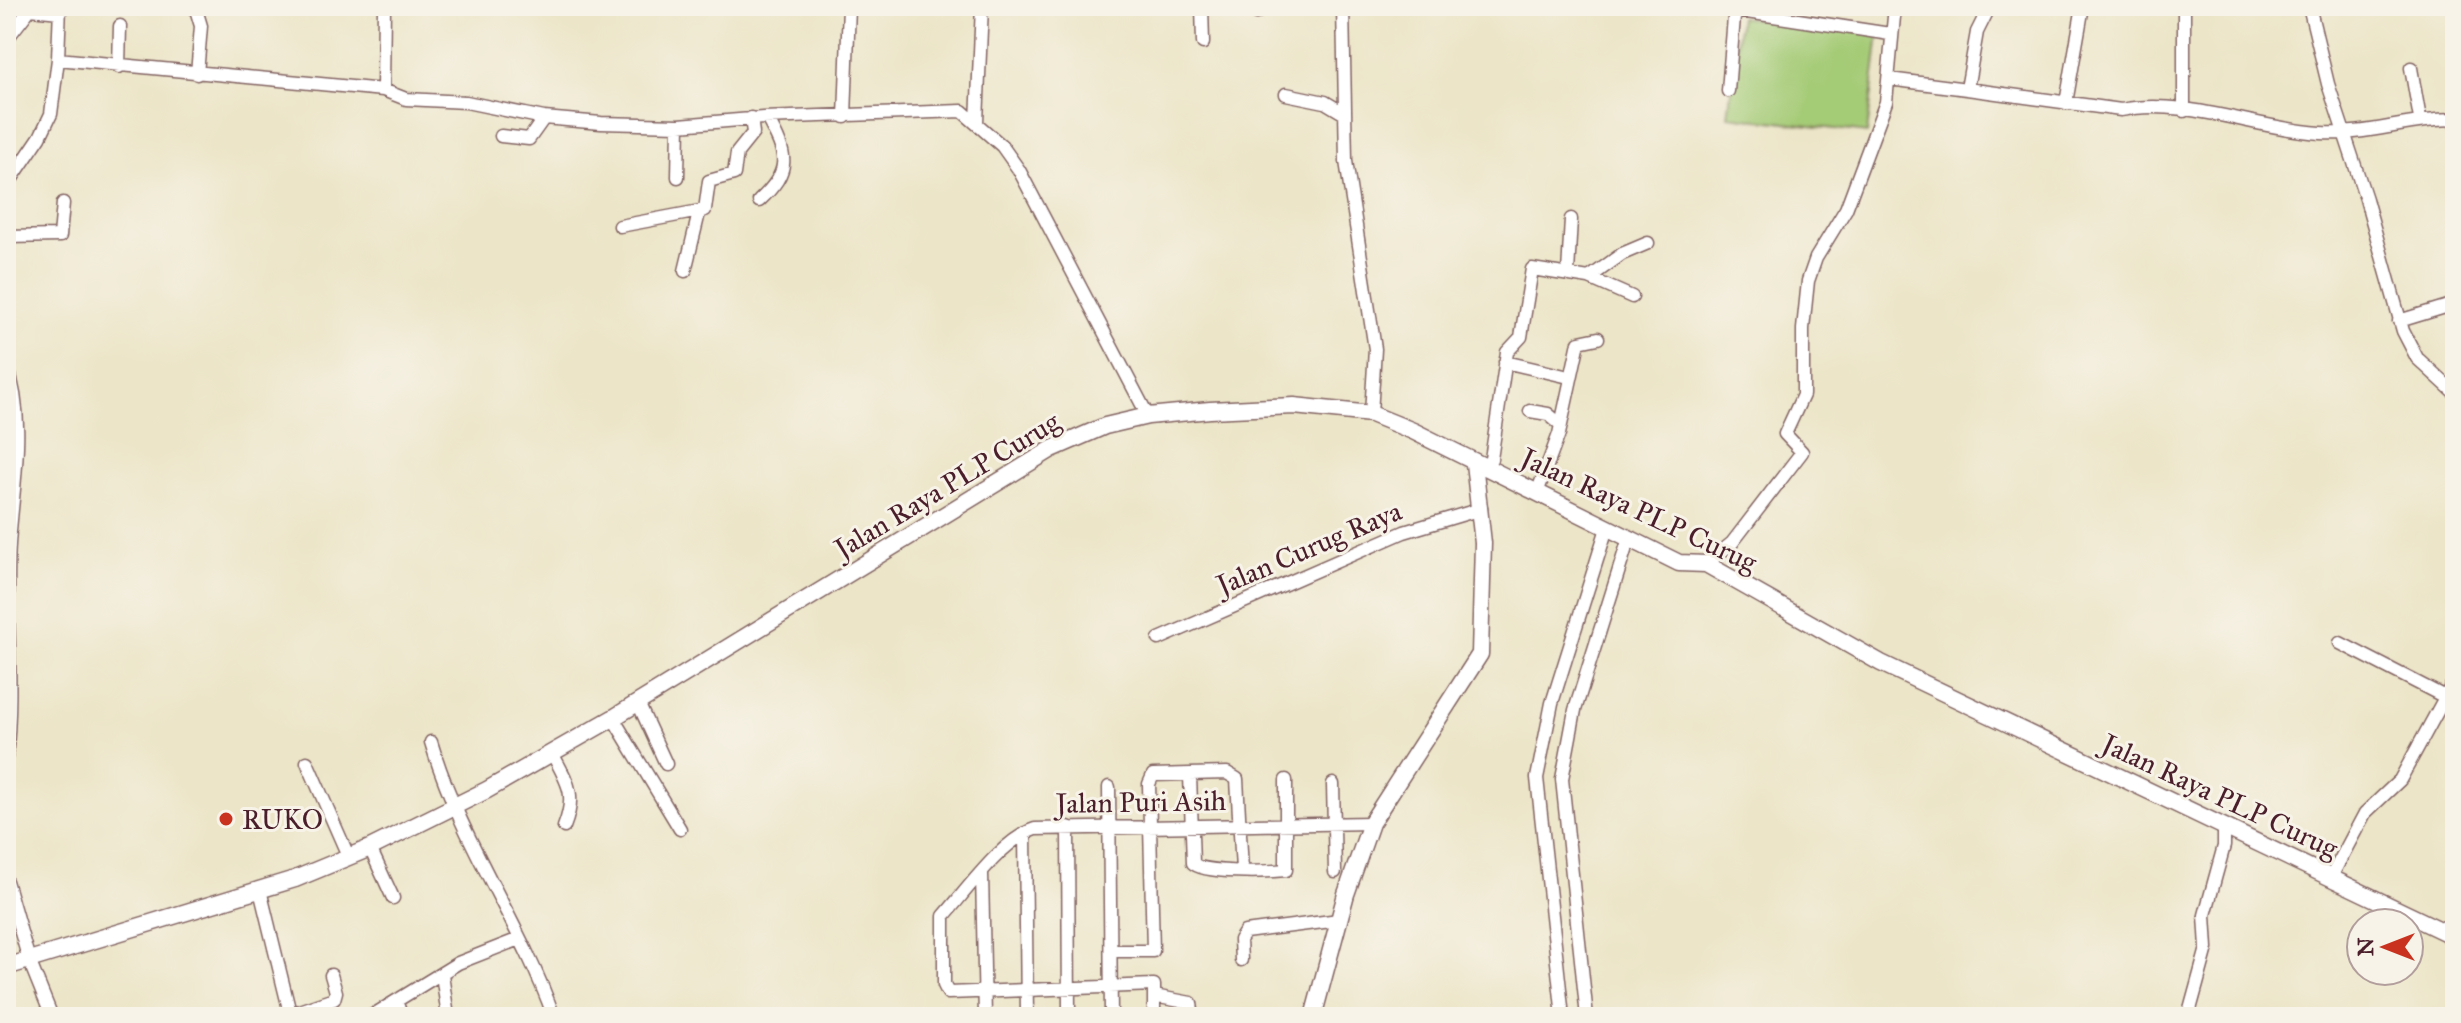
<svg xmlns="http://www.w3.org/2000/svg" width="2461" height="1023" font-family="'IM FELL Great Primer',serif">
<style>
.pitch{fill:#a4cb76;stroke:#777550;stroke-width:2}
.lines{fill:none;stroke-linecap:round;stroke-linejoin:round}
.minor-casing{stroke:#836462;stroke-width:15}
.major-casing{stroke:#836462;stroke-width:19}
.minor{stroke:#fff;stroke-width:12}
.major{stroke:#fff;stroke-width:16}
.poi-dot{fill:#c8321e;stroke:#f7f3e8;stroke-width:3}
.labels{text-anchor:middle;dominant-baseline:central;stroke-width:6;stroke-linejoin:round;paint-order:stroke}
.street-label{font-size:28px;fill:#4a1f2b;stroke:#f7f3e8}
.poi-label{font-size:28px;fill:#4a1f2b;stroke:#f7f3e8;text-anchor:start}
</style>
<rect width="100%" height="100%" fill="#f7f3e8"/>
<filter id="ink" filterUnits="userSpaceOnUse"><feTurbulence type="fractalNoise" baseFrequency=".0125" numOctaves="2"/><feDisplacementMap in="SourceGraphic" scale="16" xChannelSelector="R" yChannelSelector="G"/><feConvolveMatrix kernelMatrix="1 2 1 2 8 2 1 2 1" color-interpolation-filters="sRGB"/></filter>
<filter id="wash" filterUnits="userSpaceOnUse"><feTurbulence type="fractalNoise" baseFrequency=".006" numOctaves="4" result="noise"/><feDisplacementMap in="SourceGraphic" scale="32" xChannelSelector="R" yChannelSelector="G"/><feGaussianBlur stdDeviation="1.8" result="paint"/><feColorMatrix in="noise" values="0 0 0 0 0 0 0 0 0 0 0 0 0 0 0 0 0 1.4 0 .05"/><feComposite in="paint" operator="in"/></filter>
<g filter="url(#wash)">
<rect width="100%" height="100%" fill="#ece5c8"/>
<path class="pitch" d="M 1740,17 L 1879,34 L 1867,133 L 1728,116 Z"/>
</g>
<g filter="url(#ink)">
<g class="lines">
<defs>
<path id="minor" d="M 60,6 L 58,59 L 383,90 L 406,99 L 466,102 L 544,118 L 601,123 L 679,125 L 763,118 L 962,111 L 1002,146 L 1019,170 L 1148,416
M 195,6 L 201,26 L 197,74
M 1202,6 L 1203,43
M 1256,6 L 1256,13
M 1343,6 L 1346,161 L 1375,349 L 1371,414
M 2184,6 L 2184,111
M 2309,6 L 2328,84 L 2366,199 L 2403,331 L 2417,358 L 2455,393
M 6,40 L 30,9 L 60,12
M 119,67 L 120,26
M 2411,68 L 2420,119
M 1889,79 L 1967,89 L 1977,32 L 1990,6
M 1967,89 L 2121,110 C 2185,97 2256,129 2321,133 C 2365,136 2409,119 2455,119
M 383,90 L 384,6
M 1728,91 L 1734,17 L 1740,11 L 1890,34
M 1286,94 L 1325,102 L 1345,114
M 2066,103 L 2083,6
M 845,117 L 849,6
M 977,122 L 982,6
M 501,136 L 529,139 L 544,118
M 678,177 L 679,125
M 6,187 L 40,137 L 51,114 L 58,59
M 759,201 C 792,170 788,156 767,118
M 620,226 L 705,210 L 709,181 L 734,174 L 737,153 L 753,133 L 751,118
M 6,237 L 60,236 L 63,203
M 685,271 L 699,213
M 1568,273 L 1571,219
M 1589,278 L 1622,254 L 1648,243
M 2399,321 L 2455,304
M 6,362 C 27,423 13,481 9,544 C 5,615 14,686 6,757
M 1505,362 L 1569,377
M 1530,411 L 1548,414 L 1560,424
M 1485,468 L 1491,459 L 1507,352 L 1521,337 L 1532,269 L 1589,278 L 1632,297
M 1537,493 L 1559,434 L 1579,342 L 1598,338
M 1706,564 L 1732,543 L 1802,452 L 1785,434 L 1803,395 L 1803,329 L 1808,281 L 1816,258 L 1846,209 L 1886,102 L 1895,6
M 1159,639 L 1404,532 L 1481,509
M 2340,643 L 2445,697
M 638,703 L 666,764
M 613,718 L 680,829
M 431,742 C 460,840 520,922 554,1017
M 552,753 C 568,783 577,794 564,827
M 307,762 L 346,851 L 346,858
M 1190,775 L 1193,863 C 1203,874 1268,872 1286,870 L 1286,780
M 1333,784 L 1335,872
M 1109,787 L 1111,1017
M 1068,827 L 1069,1017
M 1025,833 L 1027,1017
M 370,848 L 393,898
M 982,873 L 985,1017
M 2331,877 L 2365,813 L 2400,780 L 2455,679
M 6,881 L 29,960 L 52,1017
M 260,890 L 291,1017
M 1111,951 L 1153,951 L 1149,784 L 1153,775 L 1227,773 L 1237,779 L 1242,870
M 1241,960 L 1240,940 L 1245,932 L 1339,920
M 442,974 L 448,1017
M 1154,996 L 1191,1003 L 1193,1017
M 396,1001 L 402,1017
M 290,1014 L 334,999 L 336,992 L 331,975
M 370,1017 L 458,963 L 519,939
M 1154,1017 L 1154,985 L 948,993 L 944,985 L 944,916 C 967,890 1003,839 1035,829 L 1371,823
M 1563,1017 L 1537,778 L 1552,703 L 1607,528
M 1587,1017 L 1562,779 L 1575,710 L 1629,538
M 2188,1017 L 2207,948 L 2205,915 L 2224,846 L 2224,828"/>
<path id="major" d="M 6,967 L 295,879 L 370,848 L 487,790 L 613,718 L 1052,449 L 1105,426 L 1148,416 L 1210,410 L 1294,406 L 1371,414 L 1413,431 L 1679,563 L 1706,564 L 1881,663 L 2455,937
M 1313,1017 L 1346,894 L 1371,823 L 1480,654 L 1483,543 L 1474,463"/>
</defs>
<use href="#minor" class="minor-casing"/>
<use href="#major" class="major-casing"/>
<use href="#minor" class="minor"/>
<use href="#major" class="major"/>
</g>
</g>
<circle class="poi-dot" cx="226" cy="819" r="8"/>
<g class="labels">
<g class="street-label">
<text transform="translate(947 485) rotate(-31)">Jalan Raya PLP Curug</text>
<text transform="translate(1639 510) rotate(25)">Jalan Raya PLP Curug</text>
<text transform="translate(1309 548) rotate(-23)">Jalan Curug Raya</text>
<text transform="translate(2220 796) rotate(25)">Jalan Raya PLP Curug</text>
<text transform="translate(1141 802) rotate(-1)">Jalan Puri Asih</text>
</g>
<g class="poi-label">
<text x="242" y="819">RUKO</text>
</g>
</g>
<rect width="2461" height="1023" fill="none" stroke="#f7f3e8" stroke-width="32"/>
<g transform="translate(2385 947) rotate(270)"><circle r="38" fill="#f7f3e8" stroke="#b29e9c" stroke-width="2"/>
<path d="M0-6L14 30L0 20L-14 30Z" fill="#c8321e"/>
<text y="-12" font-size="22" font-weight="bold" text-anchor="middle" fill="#4a1f2b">N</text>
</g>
</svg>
